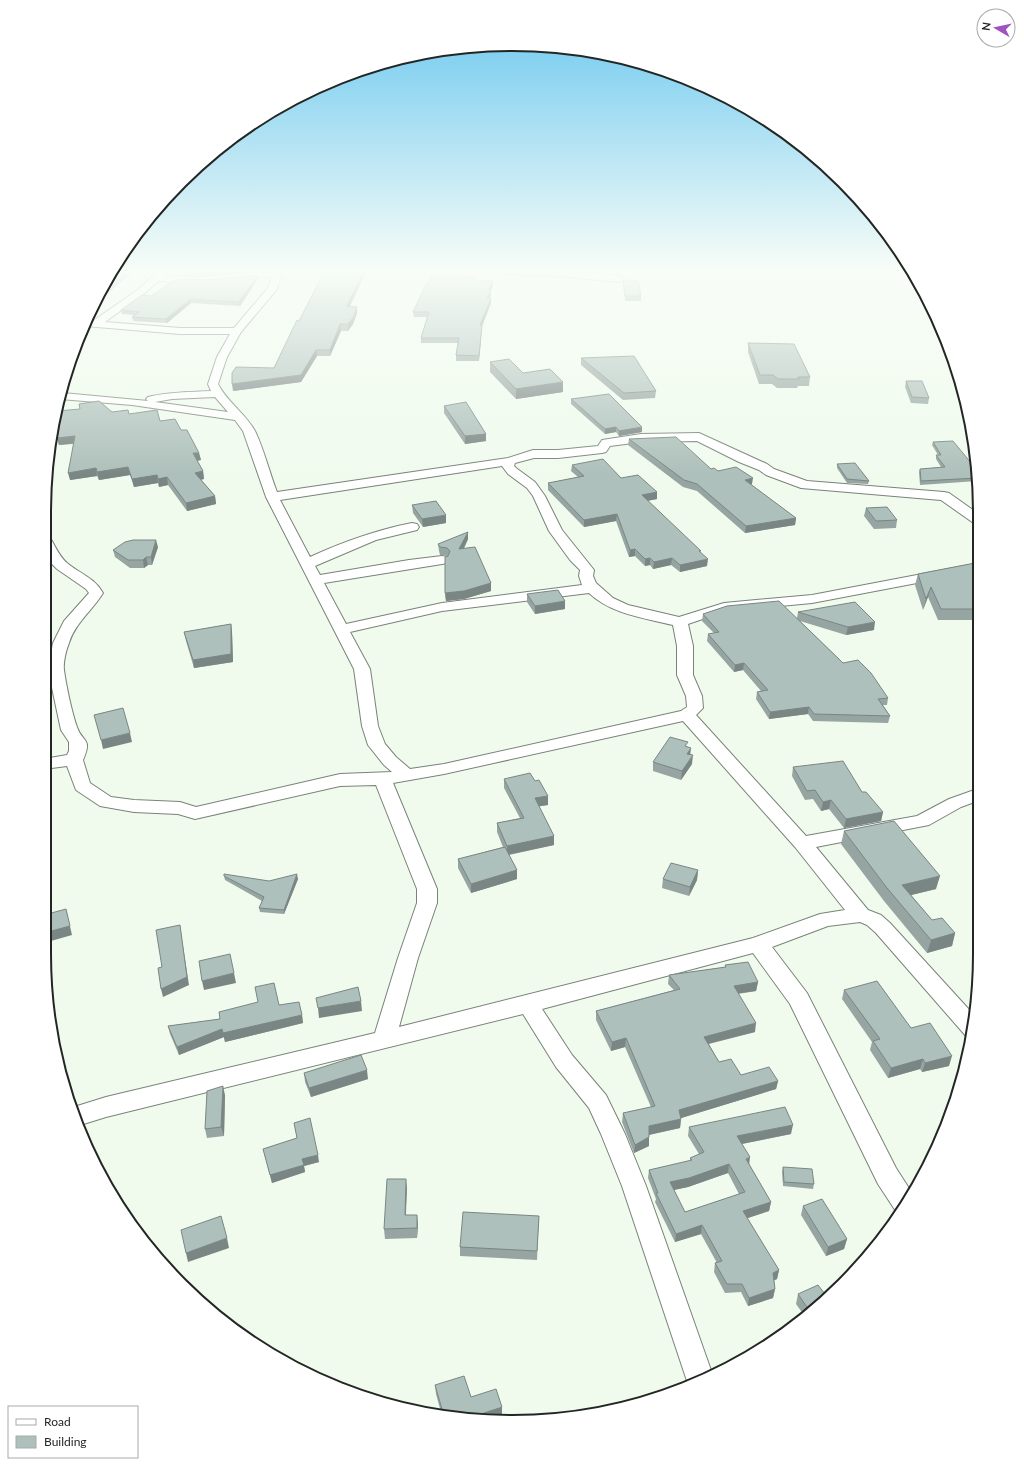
<svg xmlns="http://www.w3.org/2000/svg" width="1024" height="1466" font-family="Lato,sans-serif">
<style>
.lines{fill:none;stroke-linecap:round;stroke-linejoin:round}
.minor-casing{stroke:#798378;stroke-width:2}
.minor{fill:#fff;fill-rule:evenodd}
.wall{fill:#96a5a1;fill-rule:evenodd}
.shaded-wall{fill:#7a8683}
.building{fill:#aec0bb;stroke:#7a8683;fill-rule:evenodd}
.rim{fill:none;stroke:#232723;stroke-width:2}
</style>
<rect width="100%" height="100%" fill="#f0fbee"/>
<g class="lines">
<defs>
<path id="minor" d="M 159,270 L 167,270 L 168,271 L 163,276 L 206,277 L 283,270 L 277,289 L 241,332 L 227,357 L 218,384 C 227,402 245,413 255,431 C 263,447 270,474 277,492 L 508,458 L 533,450 L 558,450 L 598,446 L 602,440 L 641,434 L 699,433 L 767,464 L 774,469 L 807,481 L 944,492 L 949,493 L 980,515 L 980,525 L 975,524 L 941,500 L 801,488 L 766,475 L 759,470 L 739,462 L 697,441 L 641,442 L 610,446 L 606,452 L 602,453 L 558,458 L 534,458 L 515,463 L 514,466 L 516,468 L 535,482 L 545,496 L 562,530 L 594,570 L 593,576 L 596,583 L 613,598 L 628,605 L 679,617 L 724,603 L 812,595 L 980,563 L 980,571 L 812,603 L 726,611 L 688,624 L 693,646 L 693,675 L 702,696 L 703,708 L 696,715 L 806,836 L 917,816 L 949,799 L 980,788 L 980,800 L 961,807 L 929,825 L 816,847 L 868,910 L 881,915 L 890,923 L 974,1015 L 972,1037 L 965,1035 L 876,933 L 867,925 L 860,922 L 828,926 L 772,947 L 807,993 L 896,1168 L 912,1193 L 901,1214 L 897,1213 L 878,1184 L 790,1004 L 753,953 L 542,1009 L 572,1055 L 606,1095 L 625,1134 L 646,1186 L 713,1376 L 688,1384 L 622,1186 L 601,1134 L 589,1108 L 556,1067 L 523,1014 L 106,1117 L 77,1126 L 71,1108 L 74,1107 L 106,1097 L 375,1033 L 398,958 L 417,903 L 417,889 L 376,785 L 340,786 L 195,819 L 178,814 L 134,812 L 100,806 L 76,790 L 67,766 L 44,769 L 44,759 L 67,755 L 69,751 L 69,742 L 61,730 L 48,669 L 53,643 L 64,621 L 89,593 L 86,589 L 57,569 L 48,560 L 44,559 L 44,535 L 49,536 C 55,545 58,555 67,563 C 80,574 94,577 103,593 C 92,611 75,623 69,643 C 66,650 63,663 64,670 C 66,685 72,713 77,727 C 82,743 93,737 83,760 L 90,783 L 111,797 L 134,800 L 180,802 L 196,807 L 340,774 L 392,772 L 384,765 L 368,745 L 362,726 L 354,669 L 266,497 L 243,431 L 235,420 L 132,405 L 60,399 L 63,393 L 148,401 L 146,399 L 148,397 C 168,392 190,392 211,391 L 208,384 L 217,357 L 230,334 L 180,334 L 85,326 L 87,320 L 93,321 L 139,289 ZM 272,276 L 268,288 L 234,328 L 180,328 L 105,322 L 145,293 L 158,281 L 206,283 ZM 215,397 L 228,412 L 155,402 L 172,399 ZM 502,466 L 508,474 L 527,488 L 533,496 L 549,531 L 570,560 L 580,570 L 579,576 L 582,585 L 442,603 L 346,624 L 324,583 L 442,564 L 447,563 L 449,560 L 447,557 L 442,556 L 409,560 L 320,575 L 315,566 L 376,540 L 417,530 L 419,527 L 417,524 L 412,523 C 376,530 343,542 310,557 L 280,500 ZM 589,593 C 611,614 644,618 673,625 L 677,646 L 677,675 L 686,696 L 687,707 L 681,711 L 444,764 L 410,769 L 396,757 L 385,744 L 378,726 L 370,669 L 350,632 L 442,611 ZM 683,721 L 795,847 L 845,910 L 820,914 L 753,938 L 399,1027 L 418,958 L 437,903 L 437,889 L 393,783 L 444,774 Z
M 481,270 L 558,270 L 619,276 L 624,279 L 619,282 L 558,276 L 485,273 Z"/>
</defs>
<use href="#minor" class="minor-casing"/>
<use href="#minor" class="minor"/>
</g>
<path class="wall" d="M 114,270 L 106,295 L 98,295 Z
M 264,270 L 206,276 L 190,275 L 189,271 Z
M 325,270 L 381,270 L 379,271 L 367,270 L 350,306 L 357,313 L 353,324 L 348,331 L 341,331 L 330,356 L 317,356 L 301,382 L 233,391 L 274,368 L 299,321 Z
M 258,275 L 258,279 L 240,306 L 191,303 L 167,323 L 133,321 L 132,317 L 134,315 L 122,314 L 121,310 L 151,296 L 206,280 Z
M 476,280 L 493,286 L 491,290 L 491,295 L 490,298 L 491,298 L 491,303 L 482,326 L 479,361 L 456,361 L 456,355 L 458,343 L 421,343 L 421,338 L 427,317 L 414,317 L 413,312 Z
M 623,280 L 641,296 L 641,301 L 625,301 L 623,285 Z
M 748,343 L 810,377 L 809,386 L 798,386 L 797,388 L 777,388 L 772,384 L 759,384 L 748,352 Z
M 581,358 L 656,391 L 655,398 L 623,400 L 581,365 Z
M 490,362 L 523,373 L 563,392 L 516,399 L 490,372 Z
M 906,381 L 929,398 L 928,404 L 911,403 L 905,387 Z
M 571,399 L 642,432 L 619,436 L 616,432 L 605,434 L 571,404 Z
M 79,404 L 112,412 L 129,414 L 160,421 L 181,430 L 199,453 L 201,460 L 197,461 L 203,471 L 204,479 L 201,480 L 215,496 L 216,504 L 187,511 L 168,485 L 159,487 L 158,483 L 134,487 L 130,475 L 99,480 L 97,476 L 70,480 L 73,444 L 59,445 L 57,438 L 80,409 Z
M 444,406 L 486,434 L 486,441 L 465,444 L 444,413 Z
M 629,439 L 752,484 L 751,485 L 796,518 L 795,525 L 745,533 L 697,491 L 683,487 L 628,445 Z
M 933,442 L 976,469 L 977,481 L 920,485 L 919,472 L 920,469 L 941,467 L 936,459 L 936,455 L 938,455 L 932,445 Z
M 837,464 L 869,481 L 868,484 L 847,483 L 837,468 Z
M 572,465 L 621,478 L 657,499 L 647,501 L 701,553 L 707,566 L 680,572 L 671,565 L 653,569 L 650,565 L 645,566 L 635,556 L 629,557 L 616,521 L 584,527 L 548,490 L 548,483 L 578,477 L 571,471 Z
M 412,505 L 446,523 L 423,527 L 413,513 Z
M 866,508 L 897,520 L 896,528 L 874,529 L 864,516 Z
M 468,539 L 464,549 L 491,583 L 491,591 L 464,599 L 446,601 L 445,593 L 448,556 L 440,555 L 439,551 L 438,544 Z
M 158,547 L 152,565 L 148,565 L 144,568 L 130,568 L 115,557 L 113,550 Z
M 980,573 L 980,620 L 938,620 L 928,597 L 923,610 L 915,585 L 918,574 Z
M 527,594 L 565,609 L 535,614 L 527,602 Z
M 798,612 L 874,630 L 846,635 L 800,621 L 843,663 L 888,698 L 887,705 L 883,705 L 890,716 L 888,723 L 813,721 L 808,714 L 769,719 L 756,699 L 757,692 L 761,691 L 743,670 L 734,672 L 707,641 L 708,634 L 714,633 L 702,621 L 703,614 L 797,618 Z
M 231,624 L 232,632 L 233,662 L 194,668 L 186,641 L 184,632 Z
M 687,747 L 692,764 L 681,780 L 653,771 L 653,762 Z
M 793,767 L 862,792 L 883,812 L 881,821 L 844,828 L 829,809 L 821,811 L 813,799 L 805,800 L 792,776 Z
M 504,779 L 535,781 L 548,796 L 548,805 L 539,806 L 554,836 L 554,845 L 509,855 L 517,870 L 517,879 L 471,893 L 458,868 L 458,859 L 503,847 L 497,832 L 497,823 L 520,818 L 504,788 Z
M 844,831 L 936,889 L 911,895 L 932,920 L 955,933 L 952,946 L 927,953 L 884,901 L 841,844 Z
M 698,870 L 697,880 L 689,896 L 662,888 L 663,879 Z
M 224,876 L 269,881 L 298,879 L 284,914 L 260,912 L 259,908 L 262,901 L 225,880 Z
M 725,965 L 758,982 L 756,991 L 738,994 L 755,1032 L 709,1044 L 719,1062 L 741,1075 L 778,1081 L 776,1089 L 681,1118 L 680,1128 L 649,1135 L 649,1146 L 634,1153 L 622,1122 L 623,1113 L 651,1107 L 625,1047 L 611,1051 L 596,1020 L 596,1011 L 674,990 L 668,984 L 669,975 L 725,967 Z
M 844,990 L 911,1028 L 949,1066 L 922,1072 L 920,1069 L 888,1078 L 870,1050 L 872,1042 L 842,999 Z
M 279,1005 L 302,1015 L 303,1023 L 225,1042 L 224,1037 L 179,1055 L 170,1034 L 168,1026 L 220,1019 Z
M 304,1073 L 368,1079 L 311,1097 L 305,1082 Z
M 225,1095 L 224,1136 L 207,1138 L 205,1129 Z
M 294,1123 L 319,1162 L 304,1166 L 305,1172 L 272,1183 L 263,1149 L 297,1138 Z
M 689,1127 L 791,1134 L 742,1144 L 749,1164 L 771,1202 L 769,1211 L 747,1218 L 779,1270 L 777,1279 L 774,1280 L 775,1289 L 773,1298 L 748,1306 L 741,1292 L 725,1293 L 714,1272 L 715,1263 L 717,1263 L 701,1234 L 675,1242 L 655,1202 L 656,1199 L 648,1178 L 649,1170 L 690,1161 L 690,1158 L 699,1154 L 688,1136 ZM 728,1173 L 739,1194 L 685,1212 L 674,1190 L 688,1187 Z
M 783,1167 L 814,1184 L 813,1189 L 783,1186 L 782,1172 Z
M 407,1188 L 406,1215 L 418,1224 L 417,1238 L 385,1239 L 384,1229 Z
M 803,1206 L 847,1239 L 844,1249 L 826,1256 L 801,1215 Z
M 539,1216 L 537,1260 L 460,1256 L 460,1247 Z
M 798,1294 L 828,1298 L 806,1318 L 796,1304 Z
M 435,1385 L 471,1397 L 502,1416 L 488,1420 L 451,1418 L 442,1416 L 436,1394 Z"/>
<path class="shaded-wall" d="M 128,270 L 135,270 L 106,295 L 105,290 Z
M 219,270 L 264,270 L 206,276 L 205,271 Z
M 364,270 L 367,270 L 347,312 L 347,306 Z
M 258,275 L 258,279 L 240,306 L 239,302 Z
M 493,281 L 493,286 L 488,295 L 488,290 Z
M 491,290 L 491,295 L 487,303 L 487,298 Z
M 491,298 L 491,303 L 482,326 L 479,361 L 480,325 Z
M 191,299 L 191,303 L 167,323 L 166,319 Z
M 357,307 L 357,313 L 353,324 L 348,331 L 348,324 Z
M 340,324 L 341,331 L 330,356 L 330,350 Z
M 316,350 L 317,356 L 301,382 L 233,391 L 232,384 L 301,375 Z
M 563,382 L 563,392 L 516,399 L 516,389 Z
M 616,427 L 616,432 L 605,434 L 605,429 Z
M 642,427 L 642,432 L 619,436 L 619,431 Z
M 486,434 L 486,441 L 465,444 L 465,436 Z
M 75,436 L 77,443 L 59,445 L 57,438 Z
M 193,453 L 199,453 L 201,460 L 195,461 Z
M 128,467 L 130,475 L 99,480 L 97,472 Z
M 96,468 L 97,476 L 70,480 L 68,473 Z
M 203,471 L 204,479 L 196,480 L 195,473 Z
M 157,475 L 158,483 L 134,487 L 132,479 Z
M 167,477 L 168,485 L 159,487 L 158,479 Z
M 753,478 L 752,484 L 744,486 L 745,480 Z
M 657,492 L 657,499 L 641,502 L 642,495 Z
M 215,496 L 216,504 L 187,511 L 186,503 Z
M 617,514 L 616,521 L 584,527 L 584,520 Z
M 446,515 L 446,523 L 423,527 L 422,519 Z
M 796,518 L 795,525 L 745,533 L 746,526 Z
M 468,532 L 468,539 L 459,557 L 459,549 Z
M 156,540 L 158,547 L 152,565 L 151,557 Z
M 635,549 L 635,556 L 629,557 L 630,550 Z
M 146,557 L 148,565 L 144,568 L 143,560 Z
M 650,558 L 650,565 L 645,566 L 645,559 Z
M 672,558 L 671,565 L 653,569 L 654,562 Z
M 708,559 L 707,566 L 680,572 L 680,565 Z
M 491,583 L 491,591 L 464,599 L 446,601 L 445,593 Z
M 931,587 L 928,597 L 923,610 L 926,599 Z
M 565,601 L 565,609 L 535,614 L 535,606 Z
M 875,622 L 874,630 L 846,635 L 848,627 Z
M 231,624 L 232,632 L 233,662 L 194,668 L 193,660 Z
M 744,663 L 743,670 L 734,672 L 735,665 Z
M 44,675 L 46,684 L 48,702 L 44,702 Z
M 809,707 L 808,714 L 769,719 L 770,712 Z
M 130,733 L 132,742 L 103,749 L 101,740 Z
M 691,748 L 690,757 L 687,754 Z
M 693,755 L 692,764 L 681,780 L 682,771 Z
M 548,796 L 548,805 L 535,807 L 535,798 Z
M 831,800 L 829,809 L 821,811 L 823,802 Z
M 883,812 L 881,821 L 844,828 L 846,819 Z
M 554,836 L 554,845 L 507,855 L 507,846 Z
M 517,870 L 517,879 L 471,893 L 471,884 Z
M 698,870 L 697,880 L 689,896 L 690,887 Z
M 297,874 L 298,879 L 284,914 L 284,910 Z
M 940,876 L 936,889 L 899,898 L 902,885 Z
M 66,909 L 72,935 L 44,943 L 44,933 Z
M 180,925 L 181,933 L 189,985 L 163,997 L 161,989 Z
M 955,933 L 952,946 L 927,953 L 931,940 Z
M 234,973 L 236,983 L 204,990 L 202,981 Z
M 758,982 L 756,991 L 733,994 L 734,986 Z
M 361,1001 L 362,1011 L 319,1018 L 318,1008 Z
M 302,1015 L 303,1023 L 225,1042 L 223,1033 Z
M 756,1023 L 755,1032 L 703,1045 L 704,1037 Z
M 222,1029 L 224,1037 L 179,1055 L 177,1047 Z
M 626,1038 L 625,1047 L 611,1051 L 612,1042 Z
M 952,1056 L 949,1066 L 922,1072 L 925,1063 Z
M 923,1059 L 920,1069 L 888,1078 L 891,1068 Z
M 367,1070 L 368,1079 L 311,1097 L 309,1088 Z
M 778,1081 L 776,1089 L 678,1119 L 679,1110 Z
M 223,1086 L 225,1095 L 224,1136 L 221,1127 Z
M 681,1119 L 680,1128 L 648,1135 L 649,1126 Z
M 793,1125 L 791,1134 L 736,1145 L 737,1136 Z
M 649,1137 L 649,1146 L 634,1153 L 635,1145 Z
M 318,1155 L 319,1162 L 304,1166 L 305,1172 L 272,1183 L 270,1175 L 302,1159 Z
M 750,1157 L 749,1166 L 746,1159 Z
M 729,1164 L 728,1173 L 688,1187 L 669,1191 L 670,1182 Z
M 406,1179 L 407,1188 L 405,1224 L 405,1215 Z
M 771,1202 L 769,1211 L 742,1220 L 743,1211 Z
M 417,1215 L 418,1224 L 417,1238 Z
M 702,1225 L 701,1234 L 675,1242 L 676,1234 Z
M 227,1238 L 229,1248 L 188,1262 L 186,1253 Z
M 847,1239 L 844,1249 L 826,1256 L 828,1247 Z
M 779,1270 L 777,1279 L 771,1282 L 773,1273 Z
M 775,1289 L 773,1298 L 748,1306 L 749,1298 Z
M 502,1407 L 502,1416 L 488,1420 L 466,1419 Z"/>
<path class="building" d="M 114,270 L 128,270 L 105,290 L 102,290 Z
M 191,270 L 219,270 L 205,271 L 189,271 Z
M 325,270 L 364,270 L 347,306 L 357,307 L 353,318 L 348,324 L 340,324 L 330,350 L 316,350 L 301,375 L 232,384 L 232,373 L 236,367 L 274,368 L 297,320 L 299,321 Z
M 258,275 L 239,302 L 191,299 L 166,319 L 132,317 L 139,312 L 121,310 L 142,295 L 151,296 L 177,279 L 206,280 Z
M 433,275 L 476,277 L 475,280 L 493,281 L 488,290 L 491,290 L 487,298 L 491,298 L 480,325 L 482,325 L 479,356 L 456,355 L 459,338 L 421,338 L 429,312 L 413,312 L 427,282 L 429,282 Z
M 623,280 L 638,281 L 641,296 L 625,296 Z
M 748,343 L 794,344 L 810,377 L 798,377 L 799,379 L 778,379 L 773,375 L 760,375 Z
M 634,356 L 656,391 L 624,393 L 581,358 Z
M 509,359 L 523,373 L 550,369 L 563,382 L 516,389 L 490,362 Z
M 906,381 L 922,381 L 929,398 L 912,397 Z
M 609,394 L 642,427 L 619,431 L 616,427 L 605,429 L 571,399 Z
M 99,401 L 112,412 L 128,410 L 129,414 L 157,410 L 160,421 L 175,419 L 181,430 L 187,430 L 199,453 L 193,453 L 203,471 L 195,473 L 215,496 L 186,503 L 167,477 L 158,479 L 157,475 L 132,479 L 128,467 L 97,472 L 96,468 L 68,473 L 75,436 L 57,438 L 57,411 L 80,409 L 79,404 Z
M 466,402 L 486,434 L 465,436 L 444,406 Z
M 676,437 L 711,469 L 714,468 L 718,471 L 736,467 L 753,478 L 745,480 L 796,518 L 746,526 L 697,484 L 684,480 L 629,439 Z
M 953,441 L 976,469 L 977,478 L 921,481 L 920,469 L 945,467 L 936,455 L 941,455 L 933,442 Z
M 603,459 L 621,478 L 638,475 L 657,492 L 642,495 L 701,551 L 699,551 L 708,559 L 680,565 L 672,558 L 654,562 L 650,558 L 645,559 L 635,549 L 630,550 L 617,514 L 584,520 L 548,483 L 584,476 L 572,465 Z
M 855,463 L 869,481 L 847,479 L 837,464 Z
M 436,501 L 446,515 L 422,519 L 412,505 Z
M 887,507 L 897,520 L 876,521 L 866,508 Z
M 468,532 L 459,549 L 475,547 L 491,583 L 464,591 L 445,593 L 445,557 L 448,556 L 450,551 L 447,548 L 440,547 L 438,544 Z
M 133,540 L 156,540 L 151,557 L 146,557 L 143,560 L 128,560 L 113,550 L 125,542 Z
M 975,563 L 980,573 L 980,609 L 941,609 L 931,587 L 926,599 L 918,574 Z
M 558,590 L 565,601 L 535,606 L 527,594 Z
M 779,601 L 843,663 L 858,660 L 871,673 L 888,698 L 878,699 L 890,716 L 814,714 L 809,707 L 770,712 L 757,692 L 768,690 L 744,663 L 735,665 L 708,634 L 719,632 L 703,614 L 727,606 Z
M 855,602 L 875,622 L 848,627 L 798,612 Z
M 231,624 L 231,654 L 193,660 L 184,632 Z
M 44,675 L 46,693 L 44,693 Z
M 123,708 L 130,733 L 101,740 L 94,715 Z
M 670,737 L 688,742 L 685,746 L 691,748 L 687,754 L 693,755 L 682,771 L 653,762 Z
M 843,761 L 862,792 L 866,792 L 883,812 L 846,819 L 831,800 L 823,802 L 815,790 L 807,791 L 793,767 Z
M 530,773 L 535,781 L 539,780 L 548,796 L 535,798 L 554,836 L 507,846 L 497,823 L 524,818 L 504,779 Z
M 894,821 L 940,876 L 902,885 L 932,920 L 942,918 L 955,933 L 931,940 L 887,888 L 844,831 Z
M 505,847 L 517,870 L 471,884 L 458,859 Z
M 671,863 L 698,870 L 690,887 L 663,879 Z
M 224,874 L 269,881 L 297,874 L 284,910 L 259,908 L 264,897 L 224,876 Z
M 66,909 L 70,926 L 44,933 L 44,915 Z
M 180,925 L 187,977 L 161,989 L 158,968 L 162,967 L 156,930 Z
M 230,954 L 234,973 L 202,981 L 199,961 Z
M 748,962 L 758,982 L 734,986 L 756,1023 L 704,1037 L 719,1062 L 731,1059 L 741,1075 L 769,1067 L 778,1081 L 679,1110 L 681,1119 L 649,1126 L 649,1137 L 635,1145 L 623,1113 L 655,1106 L 626,1038 L 612,1042 L 596,1011 L 680,989 L 669,975 L 726,967 L 725,965 Z
M 877,981 L 911,1028 L 930,1023 L 952,1056 L 925,1063 L 923,1059 L 891,1068 L 873,1041 L 880,1039 L 844,990 Z
M 274,983 L 279,1005 L 299,1002 L 302,1015 L 223,1033 L 222,1029 L 177,1047 L 168,1026 L 220,1019 L 219,1012 L 258,1002 L 255,987 Z
M 358,987 L 361,1001 L 318,1008 L 316,998 Z
M 361,1055 L 367,1070 L 309,1088 L 304,1073 Z
M 223,1086 L 221,1127 L 205,1129 L 207,1091 Z
M 785,1107 L 793,1125 L 737,1136 L 750,1157 L 746,1159 L 771,1202 L 743,1211 L 779,1270 L 773,1273 L 775,1289 L 749,1298 L 742,1284 L 727,1284 L 715,1263 L 722,1261 L 702,1225 L 676,1234 L 656,1193 L 658,1193 L 649,1170 L 692,1160 L 690,1158 L 704,1152 L 689,1127 ZM 729,1164 L 745,1192 L 685,1212 L 670,1182 L 689,1178 Z
M 310,1118 L 318,1155 L 302,1159 L 304,1165 L 270,1175 L 263,1149 L 297,1138 L 294,1123 Z
M 783,1167 L 812,1169 L 814,1184 L 784,1182 Z
M 387,1179 L 406,1179 L 405,1215 L 417,1215 L 417,1228 L 384,1229 Z
M 822,1199 L 847,1239 L 828,1247 L 803,1206 Z
M 463,1212 L 539,1216 L 537,1251 L 460,1247 Z
M 221,1216 L 227,1238 L 186,1253 L 181,1230 Z
M 818,1285 L 828,1298 L 811,1313 L 798,1294 Z
M 464,1376 L 471,1397 L 496,1389 L 502,1407 L 466,1419 L 451,1418 L 444,1416 L 435,1385 Z"/>
<linearGradient id="sky" x2="0" y2="1"><stop stop-color="#67c6ef"/><stop offset="0.57" stop-color="#f8fdf7"/><stop offset="1" stop-color="#f8fdf7" stop-opacity="0"/></linearGradient>
<rect width="1024" height="475" fill="url(#sky)"/>
<path d="M0 0H1024V1466H0ZM512 51H512A461 461 0 0 1 973 512V954A461 461 0 0 1 512 1415H512A461 461 0 0 1 51 954V512A461 461 0 0 1 512 51Z" fill="#fff" fill-rule="evenodd"/>
<path class="rim" d="M512 51H512A461 461 0 0 1 973 512V954A461 461 0 0 1 512 1415H512A461 461 0 0 1 51 954V512A461 461 0 0 1 512 51Z"/>
<rect x="8" y="1406" width="130" height="52" fill="#ffffff" stroke="#a7a9a7"/>
<rect x="16" y="1419" width="20" height="6" fill="#ffffff" stroke="#a7a9a7"/>
<text x="44" y="1426" font-size="12" fill="#232723">Road</text>
<rect x="16" y="1436" width="20" height="12" fill="#aec0bb" stroke="#a7a9a7"/>
<text x="44" y="1446" font-size="12" fill="#232723">Building</text>
<g transform="translate(996 28) rotate(279)"><circle r="19" fill="#ffffff" stroke="#a7a9a7"/>
<path d="M0-3L7 15L0 10L-7 15Z" fill="#9f52c3"/>
<text y="-6" font-size="11" font-weight="bold" text-anchor="middle" fill="#232723">N</text>
</g>
</svg>
